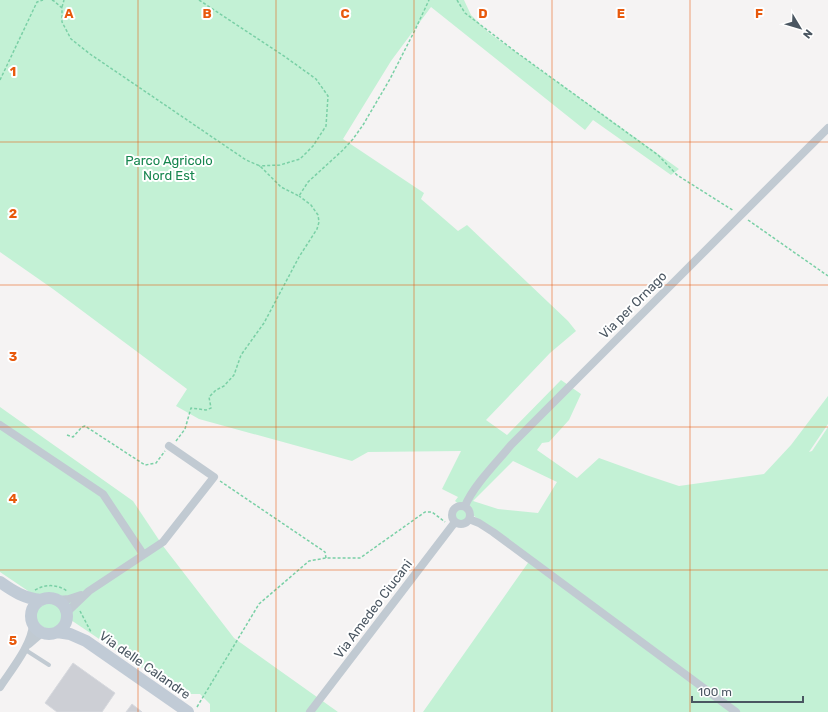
<svg xmlns="http://www.w3.org/2000/svg" width="828" height="712" font-family="Rubik,sans-serif">
<style>
.green{fill:#c3f1d5;fill-rule:evenodd}
.building{fill:#cdcfd5;stroke:#d7d9de}
.lines{fill:none;stroke-linecap:round;stroke-linejoin:round}
.path{stroke:#7ad0a6;stroke-width:1.5;stroke-dasharray:3 2;stroke-linecap:butt}
.service{stroke:#c1cad2;stroke-width:4}
.minor{stroke:#c1cad2;stroke-width:8}
.secondary{stroke:#c1cbd6;stroke-width:12}
.grid{fill:none;stroke:#e8590c;stroke-width:1;stroke-opacity:0.55}
.labels{text-anchor:middle;dominant-baseline:central;stroke-width:4;stroke-linejoin:round;paint-order:stroke}
.park-label{font-size:13px;fill:#17864f;stroke:#fff}
.street-label{font-size:13px;fill:#4a5661;stroke:#fff}
.grid-label{font-size:13px;text-anchor:middle;font-weight:bold;fill:#e8590c;stroke:#fff;stroke-width:4;stroke-linejoin:round;paint-order:stroke}
</style>
<rect width="100%" height="100%" fill="#f5f3f3"/>
<path class="green" d="M 0,0 L 464,0 L 471,15 L 489,33 L 679,169 L 671,175 L 593,120 L 585,130 L 431,7 L 391,61 L 343,139 L 424,193 L 421,199 L 458,231 L 467,225 L 568,321 L 576,331 L 550,353 L 486,420 L 507,435 L 561,380 L 581,394 L 569,420 L 549,442 L 542,443 L 537,450 L 577,478 L 599,458 L 646,475 L 679,486 L 764,474 L 791,445 L 828,396 L 828,424 L 809,452 L 812,451 L 828,427 L 828,712 L 423,712 L 530,560 L 455,501 L 458,497 L 442,489 L 461,451 L 368,452 L 352,461 L 199,419 L 176,406 L 187,389 L 53,289 L 0,252 ZM 513,461 L 557,482 L 538,513 L 498,509 L 473,501 Z
M 0,407 L 133,501 L 163,546 L 234,638 L 338,712 L 210,712 L 210,704 L 200,694 L 181,694 L 62,614 C 59,646 17,618 46,603 L 0,572 Z
M455.5 515a5.5 5.5 0 1 1 11 0a5.5 5.5 0 1 1-11 0Z"/>
<path class="building" d="M 73,663 L 115,693 L 102,712 L 57,712 L 45,703 Z
M 132,704 L 142,712 L 126,712 Z"/>
<g class="lines">
<path class="path" d="M 52,0 L 54,1 L 62,8 L 62,22 L 71,39 L 90,54 L 246,160 L 260,166 L 281,187 L 299,196 L 308,182 L 343,150 L 353,139 L 363,125 L 390,79 L 415,30 L 429,0
M 199,0 L 284,56 L 316,79 L 328,96 L 326,126 L 313,146 L 300,159 L 280,165 L 259,166
M 457,0 L 465,13 L 516,52 L 658,155 L 677,175 L 734,211
M 62,7 L 64,0
M 0,80 L 37,2 L 43,0
M 748,220 L 828,276
M 67,435 L 73,437 L 82,427 L 85,426 L 145,465 L 156,463 L 165,451
M 176,441 L 185,429 L 191,408 L 206,410 L 211,408 L 209,397 L 216,390 L 224,386 L 234,375 L 241,355 L 264,323 L 299,257 L 317,229 L 319,222 L 318,215 L 311,205 L 299,196
M 220,481 L 325,552 L 326,558
M 35,590 C 45,584 57,584 67,591
M 80,611 L 91,632
M 197,707 L 259,604 L 309,561 L 326,558 L 360,558 L 425,512 L 432,512 L 445,522"/>
<path class="service" d="M 24,649 L 49,665"/>
<path class="minor" d="M 0,425 L 103,494 L 143,554
M452 515a9 9 0 1 1 18 0a9 9 0 1 1-18 0Z
M 465,506 C 473,486 497,462 511,445 L 828,128
M 469,519 L 479,523 L 493,532 L 736,712
M 58,600 L 69,599 L 81,595
M 66,613 L 89,591 L 163,542 L 214,477 L 169,446
M 29,644 L 43,632
M 0,687 C 11,670 32,645 33,624
M 310,712 L 455,522"/>
<path class="secondary" d="M 0,582 C 14,592 24,598 41,600
M31 616a18 18 0 1 1 36 0a18 18 0 1 1-36 0Z
M 57,632 L 70,634 L 86,641 L 188,712"/>
</g>
<path class="grid" d="M 138,0 L 138,712M 276,0 L 276,712M 414,0 L 414,712M 552,0 L 552,712M 690,0 L 690,712M 0,142 L 828,142M 0,285 L 828,285M 0,427 L 828,427M 0,570 L 828,570"/>
<g class="labels">
<g class="park-label">
<text x="169" y="160">Parco Agricolo<tspan x="169" dy="15">Nord Est</tspan></text>
</g>
<g class="street-label">
<text transform="translate(633 305) rotate(-45)">Via per Ornago</text>
<text transform="translate(373 609) rotate(-53)">Via Amedeo Ciucani</text>
<text transform="translate(145 665) rotate(35)">Via delle Calandre</text>
</g>
</g>
<g class="grid-label">
<text x="69" y="18">A</text>
<text x="207" y="18">B</text>
<text x="345" y="18">C</text>
<text x="483" y="18">D</text>
<text x="621" y="18">E</text>
<text x="759" y="18">F</text>
<text x="13" y="76">1</text>
<text x="13" y="218">2</text>
<text x="13" y="361">3</text>
<text x="13" y="503">4</text>
<text x="13" y="645">5</text>
</g>
<g transform="translate(800 28) rotate(128)" stroke="#ffffff" stroke-width="3" paint-order="stroke">
<path d="M0-3L7 15L0 10L-7 15Z" fill="#4a5661"/>
<text y="-6" font-size="11" font-weight="bold" text-anchor="middle" fill="#4a5661">N</text>
</g>
<path d="M692 696v6h111v-6" fill="none" stroke="#4a5661" stroke-width="2"/>
<text x="698" y="696" font-size="12" fill="#4a5661" stroke="#ffffff" stroke-width="3" paint-order="stroke">100 m</text>
</svg>
